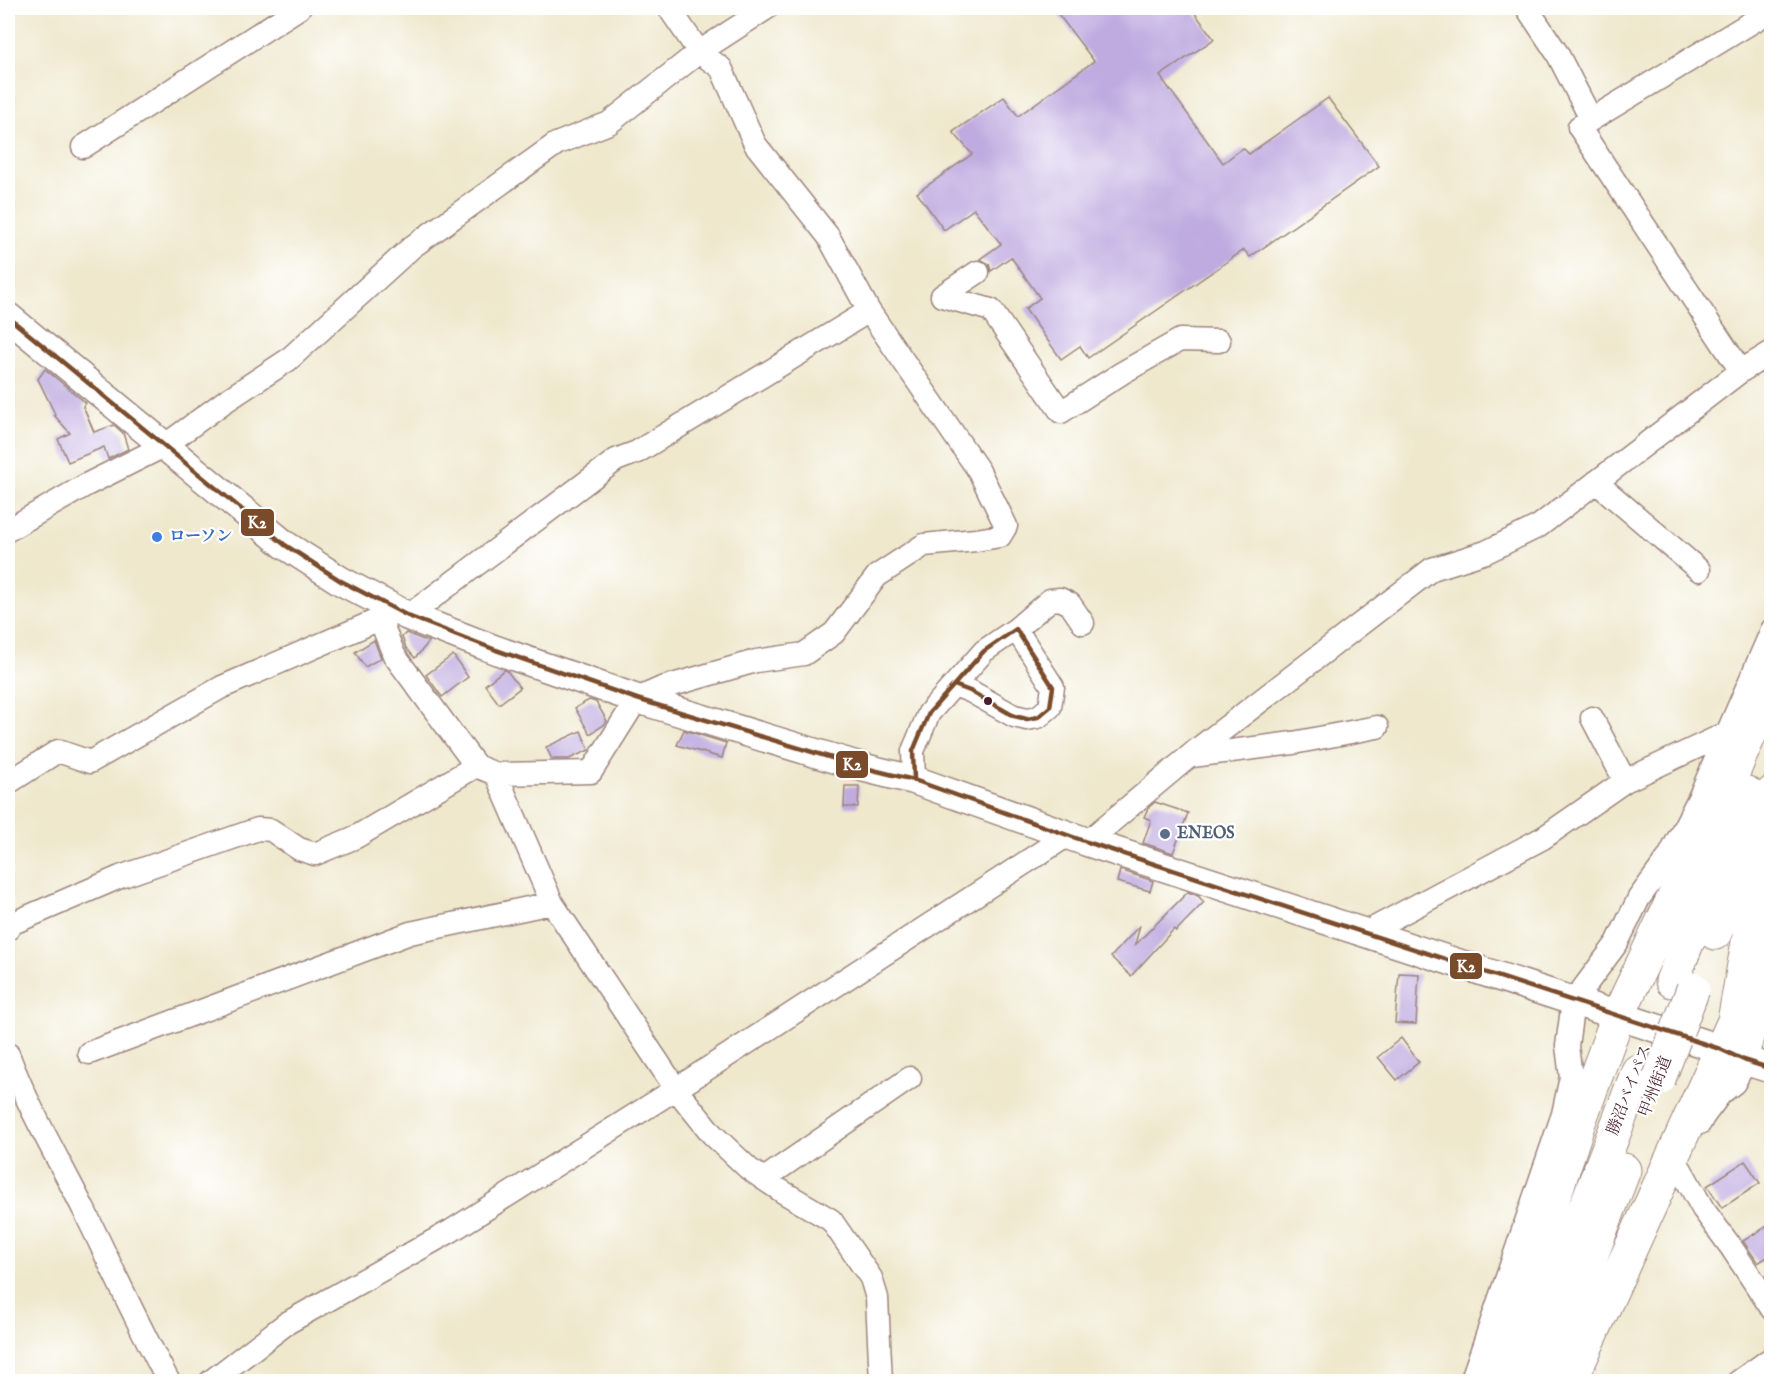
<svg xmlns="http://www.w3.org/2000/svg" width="1779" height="1389" font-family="'IM FELL English','Noto Serif JP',serif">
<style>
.building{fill:#bfabe0}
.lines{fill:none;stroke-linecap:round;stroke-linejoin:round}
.minor-casing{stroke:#9c847c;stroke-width:25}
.major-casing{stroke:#9c847c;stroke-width:31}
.highway-casing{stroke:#9c847c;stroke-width:35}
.minor{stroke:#fff;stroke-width:22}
.major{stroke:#fff;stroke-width:28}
.highway{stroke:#fff;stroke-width:33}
.highway-bridge-casing{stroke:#9c847c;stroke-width:35;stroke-linecap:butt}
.highway-bridge{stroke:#fff;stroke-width:33}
.bus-1-casing{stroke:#fff;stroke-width:9}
.bus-1{stroke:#7a4b2a;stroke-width:4.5}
.shop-dot{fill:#3f7fe0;stroke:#fff;stroke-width:2}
.bus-dot{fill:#4a1f2b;stroke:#fff;stroke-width:2}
.service-dot{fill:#5c6f8a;stroke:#fff;stroke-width:2}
.labels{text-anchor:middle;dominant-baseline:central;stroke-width:4.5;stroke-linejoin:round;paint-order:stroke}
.shop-label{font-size:16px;font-weight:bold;fill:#366cbe;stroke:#fff;text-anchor:start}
.service-label{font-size:16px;font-weight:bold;fill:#4e5e75;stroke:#fff;text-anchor:start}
.street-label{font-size:16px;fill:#4a1f2b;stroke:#fff}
.line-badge{stroke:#fff;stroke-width:2}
.badge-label{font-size:16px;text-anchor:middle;font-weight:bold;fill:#fff}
</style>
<rect width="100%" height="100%" fill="#fff"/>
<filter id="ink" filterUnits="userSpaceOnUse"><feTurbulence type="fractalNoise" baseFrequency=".0167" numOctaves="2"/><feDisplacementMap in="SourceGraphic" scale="12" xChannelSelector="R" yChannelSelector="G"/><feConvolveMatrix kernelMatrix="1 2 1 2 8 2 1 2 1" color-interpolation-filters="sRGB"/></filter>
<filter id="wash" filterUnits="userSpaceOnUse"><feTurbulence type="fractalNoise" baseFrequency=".008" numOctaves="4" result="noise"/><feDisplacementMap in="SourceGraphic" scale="24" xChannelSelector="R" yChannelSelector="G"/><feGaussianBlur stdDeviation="1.35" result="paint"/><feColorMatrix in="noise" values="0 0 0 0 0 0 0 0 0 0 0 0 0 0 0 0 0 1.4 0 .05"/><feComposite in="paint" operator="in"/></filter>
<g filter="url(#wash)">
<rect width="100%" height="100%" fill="#efe8cd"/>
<g id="blocks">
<path class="building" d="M 1066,8 L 1191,8 L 1214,39 L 1160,76 L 1223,163 L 1243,148 L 1249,154 L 1328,98 L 1379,166 L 1250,257 L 1244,250 L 1088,358 L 1080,346 L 1061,359 L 1025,309 L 1040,298 L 1011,257 L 991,271 L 989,264 L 980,259 L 1001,244 L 974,209 L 944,230 L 917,193 L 972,154 L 953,132 L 1004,97 L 1018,116 L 1094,61 L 1058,14 Z
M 45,369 L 86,403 L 83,406 L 94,432 L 114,425 L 123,433 L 128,449 L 108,459 L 104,447 L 68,462 L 58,439 L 70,433 L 54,415 L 55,414 L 38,379 Z
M 406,633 L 429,642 L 415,658 L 406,648 L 402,637 Z
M 374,640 L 381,658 L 365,667 L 355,652 Z
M 453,655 L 468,677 L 442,697 L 426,675 Z
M 504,670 L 508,672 L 520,688 L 499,704 L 485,685 Z
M 589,700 L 596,702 L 607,721 L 604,725 L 590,734 L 575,708 Z
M 684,730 L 726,743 L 722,758 L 677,745 Z
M 581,731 L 589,750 L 569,759 L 552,759 L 546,747 Z
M 845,786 L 859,786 L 858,807 L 844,807 Z
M 1155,802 L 1188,813 L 1173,853 L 1143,843 L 1151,820 L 1144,817 L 1148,808 Z
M 1120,870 L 1153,881 L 1150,891 L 1117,882 Z
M 1188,892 L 1198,896 L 1204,902 L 1176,931 L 1174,929 L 1131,976 L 1111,957 L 1140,925 L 1135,945 Z
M 1399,973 L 1419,974 L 1416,1024 L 1395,1023 Z
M 1401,1038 L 1419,1062 L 1397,1080 L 1378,1057 Z
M 1745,1161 L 1760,1183 L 1722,1208 L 1707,1186 Z
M 1772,1223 L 1772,1254 L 1758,1263 L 1743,1241 Z"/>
</g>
</g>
<g filter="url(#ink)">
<use href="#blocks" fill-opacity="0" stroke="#9c847c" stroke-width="1.5"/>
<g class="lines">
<defs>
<path id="minor" d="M 1527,8 L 1557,53 L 1591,119
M 83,147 L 299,8
M 942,296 L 991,310 L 1061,412 L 1122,373 L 1180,340 L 1219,341
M 942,296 L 978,272
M 1741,371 L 1579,127 L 1757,19 L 1772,9
M 1596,482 L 1699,570
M 8,530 L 86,485 L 164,446 L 224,402 L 288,360 L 412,247 L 556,144 L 609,123 L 699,52 L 767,8
M 408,616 L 616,460 L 637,452 L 869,311
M 954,685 L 970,691 L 1014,716 L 1027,719 L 1038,717 L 1050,707 L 1053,687 L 1016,629
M 1592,718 L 1625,781 L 1727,733
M 1192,756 L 1293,743 L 1377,727
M 496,774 L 552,903 L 676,1089 L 712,1134 L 749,1169 L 783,1192 L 831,1220 L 871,1278 L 877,1298 L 881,1382
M 914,780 L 913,751 L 929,713 L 984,651 L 1016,629 L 1050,600 L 1060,599 L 1070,604 L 1083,623
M 8,783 L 58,751 L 90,762 L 222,687 L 380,619 L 394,655 L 476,766
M 1087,842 L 1198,749 L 1432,569 L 1486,552 L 1539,526 L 1741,371 L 1772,352
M 8,929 L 13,923 L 120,877 L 258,829 L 271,830 L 299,849 L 315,854 L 356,837 L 476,766 L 496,774 L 591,772 L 637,699 L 662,688 L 756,661 L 804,654 L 834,633 L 877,576 L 924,545 L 976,540 L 1000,536 L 1006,526 L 979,471 L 869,311 L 828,236 L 755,144 L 721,68 L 699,52 L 669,8
M 1365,933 L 1543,838 L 1625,781
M 89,1053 L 410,933 L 552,903
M 8,1054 C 28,1108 58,1158 84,1210 C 112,1267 138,1326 169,1382
M 1700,1123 L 1703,1117 L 1721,1093 L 1734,1083 L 1746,1061 L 1757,1022 L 1756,994 L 1772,950
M 1680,1168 L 1703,1209 L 1731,1247 L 1772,1309
M 764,1179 L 910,1078
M 210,1382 L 287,1323 L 451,1231 L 676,1089 L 1068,835
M 1471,1382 L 1563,1114 L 1571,1077 L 1567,1046 L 1573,1002 L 1617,943 L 1639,898 L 1669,857 L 1699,798 L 1772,630
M 1738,1382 L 1772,1358"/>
<path id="major" d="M 8,317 L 285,545 L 341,581 L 408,616 L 496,650 L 637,699 L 865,768 L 914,780 L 1087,842 L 1720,1049 L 1746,1061 L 1772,1069"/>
<path id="highway" d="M 1715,933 L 1772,793
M 1672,981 L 1747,793
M 1492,1382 L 1578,1125 L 1618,1016 L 1688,867 L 1724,793 L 1772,684
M 1518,1382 L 1638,1071
M 1543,1382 L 1624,1170
M 1570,1382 L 1734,1021 L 1750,931 L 1772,849"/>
</defs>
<use href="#minor" class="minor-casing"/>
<use href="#major" class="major-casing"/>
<use href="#highway" class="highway-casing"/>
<use href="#minor" class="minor"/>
<use href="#major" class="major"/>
<use href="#highway" class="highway"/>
<defs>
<path id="highway-bridge" d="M 1659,1079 L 1693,989"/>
</defs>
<use href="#highway-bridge" class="highway-bridge-casing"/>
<use href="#highway-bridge" class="highway-bridge"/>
<defs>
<path id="bus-1" d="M 8,317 L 285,545 L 341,581 L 408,616 L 496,650 L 637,699 L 865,768 L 914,780 L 1087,842 L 1720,1049 L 1746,1061 L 1772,1069
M 914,780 L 913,751 L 929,713 L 984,651 L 1016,629 L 1053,687 L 1050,707 L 1038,717 L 1027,719 L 1014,716 L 970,691 L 954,685"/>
</defs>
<use href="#bus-1" class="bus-1-casing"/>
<use href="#bus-1" class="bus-1"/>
</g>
</g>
<circle class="shop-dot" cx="157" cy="537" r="6"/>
<circle class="bus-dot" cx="988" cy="701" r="5"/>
<circle class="service-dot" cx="1165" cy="834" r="6"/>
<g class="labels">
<g class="shop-label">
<text x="169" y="537">ローソン</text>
</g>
<g class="service-label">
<text x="1177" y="834">ENEOS</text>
</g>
<g class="street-label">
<text transform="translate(1656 1087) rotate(-69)">甲州街道</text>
<text transform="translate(1630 1090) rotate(-69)">勝沼バイパス</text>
</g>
</g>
<g class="line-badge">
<rect x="240" y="508" width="35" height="29" rx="6" fill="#7a4b2a"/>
<rect x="835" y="750" width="34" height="29" rx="6" fill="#7a4b2a"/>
<rect x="1449" y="952" width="34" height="28" rx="6" fill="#7a4b2a"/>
</g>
<g class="badge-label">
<text x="257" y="528">K2</text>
<text x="852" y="770">K2</text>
<text x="1466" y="972">K2</text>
</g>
<rect width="1779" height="1389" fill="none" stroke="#fff" stroke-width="30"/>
</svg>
